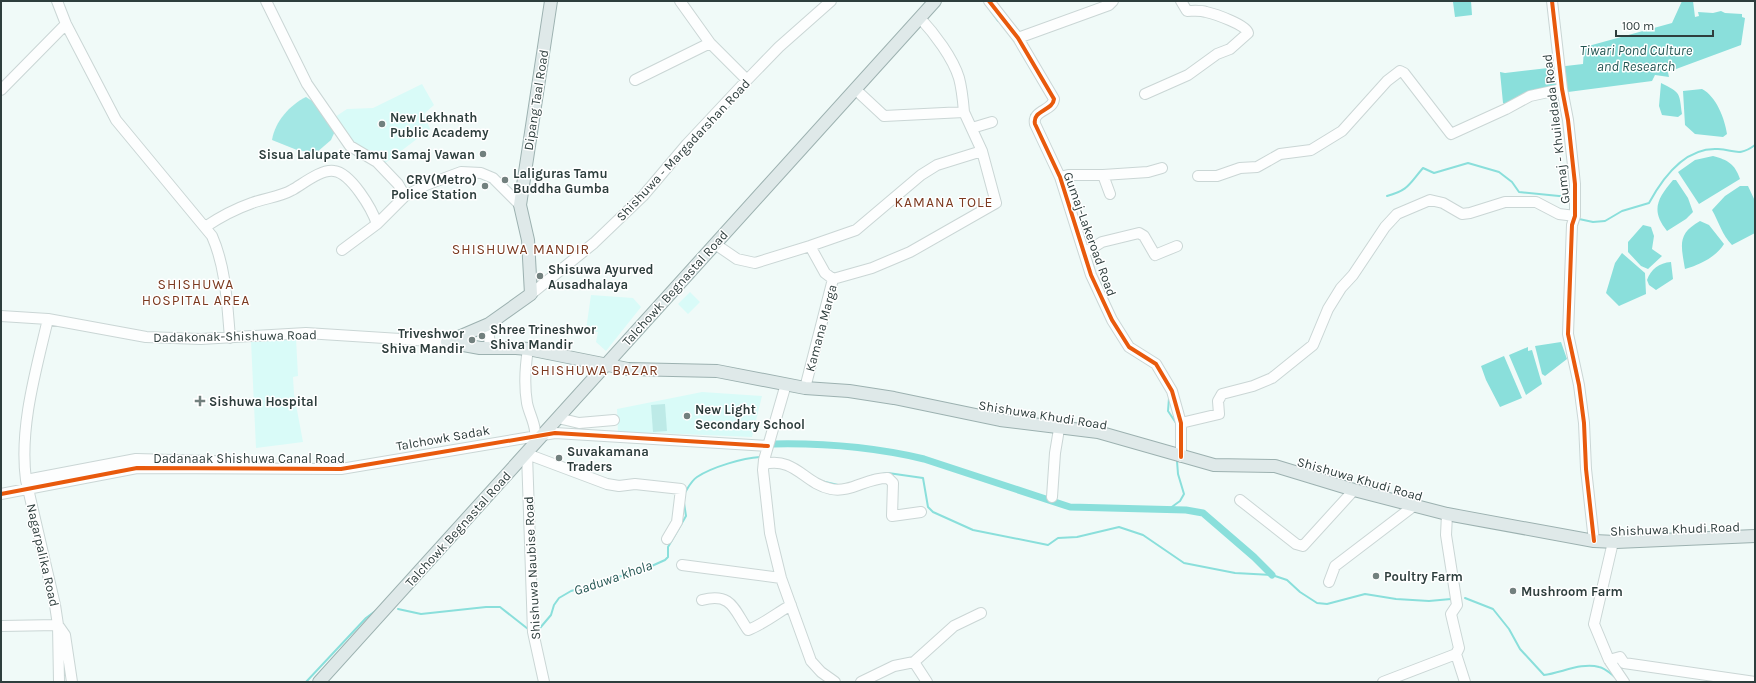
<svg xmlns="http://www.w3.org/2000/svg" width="1756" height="683" font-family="Karla,sans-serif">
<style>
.built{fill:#d9fbf8}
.green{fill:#bdeae7}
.forest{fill:#a3e7e4}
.water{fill:#8adfdb}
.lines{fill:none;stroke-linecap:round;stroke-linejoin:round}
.stream{stroke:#8adfdb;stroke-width:2}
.canal{stroke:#8adfdb;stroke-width:7}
.minor-casing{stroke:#cad6d5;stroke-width:12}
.major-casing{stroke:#9cb1b0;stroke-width:14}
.minor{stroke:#fdfefe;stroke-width:10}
.major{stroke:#dfe9e9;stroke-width:12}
.cycleway-casing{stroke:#fff;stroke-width:6}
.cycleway{stroke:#e8590c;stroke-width:4}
.poi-dot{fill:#72807e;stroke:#fff;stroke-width:1.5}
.labels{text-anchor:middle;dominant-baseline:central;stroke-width:3;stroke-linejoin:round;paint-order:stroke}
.street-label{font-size:13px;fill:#2e3e3d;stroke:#fff}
.poi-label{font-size:13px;font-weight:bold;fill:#2e3e3d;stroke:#fff;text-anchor:start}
.water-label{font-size:14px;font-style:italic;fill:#245754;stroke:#fff}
.neighbourhood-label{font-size:14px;letter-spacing:1px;fill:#7c3a20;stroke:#fff}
</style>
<rect width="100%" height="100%" fill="#f0faf8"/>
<path class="built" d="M 422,84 L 434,105 L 424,114 L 430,129 L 384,164 L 349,142 L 332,119 L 347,109 L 373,108 Z
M 690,292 L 700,302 L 688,314 L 678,304 Z
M 591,295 L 633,298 L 641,307 L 606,351 L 596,342 L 598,332 L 590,332 L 586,330 Z
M 296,338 L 298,376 L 293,377 L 294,394 L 303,442 L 256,448 L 251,341 Z
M 702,392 L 762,396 L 752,437 L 658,433 L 618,434 L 617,409 Z"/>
<path class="green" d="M 665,404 L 667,431 L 653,432 L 651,405 Z"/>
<path class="forest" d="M 306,97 L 315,103 L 335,131 L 331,140 L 316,153 L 297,150 L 272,140 C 275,121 290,105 306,97 Z"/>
<path class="water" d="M 1471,1 L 1472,15 L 1455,17 L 1453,2 Z
M 1682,1 L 1693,1 L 1695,17 L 1699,16 L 1698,12 L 1713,13 L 1721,11 L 1725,13 L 1742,14 L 1742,17 L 1745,18 L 1741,45 L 1668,72 L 1669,77 L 1655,75 L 1652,81 L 1568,92 L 1538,94 L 1509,108 L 1503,103 L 1500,72 L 1505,73 L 1583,64 L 1584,49 L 1592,45 L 1672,23 Z
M 1661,83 C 1681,93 1679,92 1682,114 L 1678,117 L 1662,115 L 1659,106 Z
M 1702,89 C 1716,96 1725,119 1727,134 L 1723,137 L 1695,134 L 1685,125 L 1683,91 Z
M 1713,156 C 1728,160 1735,164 1740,179 L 1699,204 L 1678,172 L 1695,160 Z
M 1673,180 L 1676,180 L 1688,198 L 1693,212 L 1686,219 L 1667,231 C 1650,210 1658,198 1673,180 Z
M 1740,186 L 1748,186 L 1755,201 L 1755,233 L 1732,245 C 1722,235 1719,222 1712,210 L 1725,196 Z
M 1700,221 L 1709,225 L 1724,244 C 1717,256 1700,265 1685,269 C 1681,245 1677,234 1700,221 Z
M 1643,225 L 1651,227 L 1654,236 L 1652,249 L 1662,256 L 1648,269 L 1641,266 L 1628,252 L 1628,242 Z
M 1622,253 L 1645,273 L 1646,294 L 1619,306 L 1606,293 L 1615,263 Z
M 1671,262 L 1673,279 L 1656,290 L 1649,285 L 1647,280 C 1651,269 1659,263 1671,262 Z
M 1561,342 L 1567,359 L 1545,376 L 1542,374 L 1535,346 Z
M 1528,347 L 1528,351 L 1532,350 L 1542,384 L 1526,395 L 1509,355 Z
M 1504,356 L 1522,398 L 1500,407 L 1486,380 L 1481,366 Z"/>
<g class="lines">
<path class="stream" d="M 990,10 L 998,21
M 1031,123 L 1031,115 L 1036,110
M 1387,196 C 1409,190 1409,184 1423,168 L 1434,173 L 1468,163 L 1499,172 L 1512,182 L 1519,192 L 1569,197 L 1571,202
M 1579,219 L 1593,222 L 1605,221 L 1622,211 L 1649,203 C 1663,177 1685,147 1718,149 C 1735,150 1739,157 1755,145
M 1130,353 L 1143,361
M 1169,398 L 1168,411 L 1176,423
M 871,476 L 888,473 L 923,478 L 928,507 L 933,512 L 973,530 L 1048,545 L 1058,538 L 1077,537 L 1119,527 L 1143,535 L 1184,563 L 1235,573 L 1272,575 L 1287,580 L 1300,592 L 1317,603 L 1327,604 L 1365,594 L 1396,599 L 1429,601 L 1451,599
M 821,481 L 838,485
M 684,494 C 688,488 691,481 697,477 C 712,467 743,458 760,457
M 1169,509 L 1180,501 L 1184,494 L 1178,474 L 1177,461
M 1465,598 L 1493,609 L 1509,629 L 1520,649 L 1544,675 C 1561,673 1582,662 1599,667 C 1605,668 1611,674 1615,677
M 398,609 L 421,614 L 486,607 L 500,607 L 528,629
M 540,628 L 551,615 L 554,605 L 559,598 L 571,591 L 645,569 L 665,560 L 668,557 L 668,547 L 686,516 L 684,503
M 306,682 L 366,618 L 378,609"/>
<path class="canal" d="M 774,444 C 826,443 873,447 924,459 L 1070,507 L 1186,510 L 1203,513 L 1254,557 L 1272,575"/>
<defs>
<path id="minor" d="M 57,1 L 66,24 L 116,120 L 212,236 C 226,268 227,303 230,338
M 266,1 L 307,84 L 350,146 L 377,162 L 398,184 L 405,196
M 680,1 L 710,43 L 747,80
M 989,1 L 1018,38 L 1054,99 C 1053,111 1032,110 1035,124 L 1060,177 L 1091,275 L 1112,320 L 1129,347 L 1156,364 L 1172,391 L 1181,423 L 1181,457
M 1552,1 L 1562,89 L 1568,120 L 1575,184 L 1575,216 L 1572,225 L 1568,334 L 1579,385 L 1584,423 L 1586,469 L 1594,541
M 920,18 C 934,33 953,58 959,78 C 962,89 963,100 964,112
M 1018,38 L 1109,5 L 1113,1
M 635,80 L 710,43
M 1,90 L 66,24
M 1145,94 L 1188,75 L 1217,54 L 1230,49 L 1248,33 C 1247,25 1215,14 1206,12 C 1200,10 1193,11 1187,11 L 1181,1
M 972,128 L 992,122
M 1103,175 L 1148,172 L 1162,168
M 1198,176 L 1217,176 L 1240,168 L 1257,167 L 1280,154 L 1311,150 L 1342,131 L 1387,81 L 1400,71 L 1404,73 L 1451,134 L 1506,109 L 1530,96 L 1562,89
M 1060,177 L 1068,175 L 1103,175 L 1110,194
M 205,227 C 220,217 235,209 252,203 C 265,198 280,197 292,190 C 303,184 321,169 334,171 C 351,173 372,209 377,224
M 715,244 L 737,259 L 755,263 L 810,246 L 856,230 L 921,175 L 937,165 L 982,151
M 810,246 L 825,273 L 833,279
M 342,250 L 377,224 L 405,196 L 426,185 L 461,172 L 481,173 L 493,178 L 520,205
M 1084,253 L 1102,242 L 1139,233 L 1144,236 L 1155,255 L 1177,246
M 531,294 L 594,243 L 643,196 L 687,144 L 747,80 L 779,47 L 831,1
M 1,316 L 48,319 L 146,337 L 201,339 L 306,333 L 447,342
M 48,319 C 36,370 19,428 26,480 L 55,605 L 58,625 L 59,682
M 488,325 L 490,348
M 528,349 C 525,368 524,385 527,403 C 529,413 534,421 535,431
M 786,384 L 764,460 L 763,470 L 770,533 L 781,578 L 811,661 L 821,672 L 835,682
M 805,388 L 833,279 L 872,268 L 910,252 L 996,203 L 982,151 L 964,112 L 884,116 L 855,89
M 558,418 L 579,423 L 614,420
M 1181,423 L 1219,414 L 1218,401 L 1222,394 L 1253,386 L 1272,378 L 1313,345 L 1328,309 L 1341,288 L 1353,275 L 1385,227 L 1397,214 L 1430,200 L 1443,203 L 1462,214 L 1470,213 L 1505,202 L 1536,202 L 1559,214 L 1575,216
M 764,464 C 796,457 803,483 831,489 C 851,493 868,477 888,478 L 893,483 L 892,516 L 921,512
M 26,480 L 136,459 L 248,462
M 1,494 L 137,468 L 341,469 L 555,433 L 768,446
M 1052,497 L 1055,453 L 1059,429
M 1240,500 L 1296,544 L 1303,546 L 1354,490
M 1613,542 L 1594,624 L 1609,660 L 1624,682
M 682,565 L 781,578
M 1329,582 L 1335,566 L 1415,505
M 702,600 C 732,592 734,610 748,630 C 762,625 777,613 791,605
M 1,626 L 58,625 L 65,635 L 72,682
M 1456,654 L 1465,682
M 1609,660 L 1620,657 L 1624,663 L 1755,682
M 914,662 L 954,626 L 981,613
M 914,662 L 927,682
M 544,682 L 533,632 L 527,454 L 607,484 L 619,486 L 635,484 L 681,489 L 677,522 L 667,539
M 861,682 L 894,666 L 914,662
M 1383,682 L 1456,654 L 1459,648 L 1451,614 L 1457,605 L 1446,535 L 1447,514"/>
<path id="major" d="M 447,342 L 480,348 L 516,348 L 528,349 L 628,369 L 717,371 L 805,388 L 849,391 L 894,398 L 1000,420 L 1098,432 L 1214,465 L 1275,466 L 1354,490 L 1447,514 L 1594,541 L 1616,542 L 1755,536
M 447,342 L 489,324 L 531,294 L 528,240 L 520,205 L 551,1
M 319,682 L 935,1"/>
</defs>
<use href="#minor" class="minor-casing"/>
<use href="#major" class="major-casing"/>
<use href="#minor" class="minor"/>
<use href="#major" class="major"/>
<defs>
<path id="cycleway" d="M 989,1 L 1018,38 L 1054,99 C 1053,111 1032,110 1035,124 L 1060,177 L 1091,275 L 1112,320 L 1129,347 L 1156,364 L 1172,391 L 1181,423 L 1181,457
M 1552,1 L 1562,89 L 1568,120 L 1575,184 L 1575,216 L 1572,225 L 1568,334 L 1579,385 L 1584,423 L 1586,469 L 1594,541
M 1,494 L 137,468 L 341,469 L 555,433 L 768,446"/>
</defs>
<use href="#cycleway" class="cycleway-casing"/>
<use href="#cycleway" class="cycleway"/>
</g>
<g class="poi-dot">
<circle cx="382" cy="124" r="4"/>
<circle cx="483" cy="154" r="4"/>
<circle cx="505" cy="180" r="4"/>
<circle cx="485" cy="186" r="4"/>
<circle cx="540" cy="276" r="4"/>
<circle cx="482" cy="336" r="4"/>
<circle cx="472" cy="340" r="4"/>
<path d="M198 395h4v4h4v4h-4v4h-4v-4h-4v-4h4z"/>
<circle cx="687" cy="416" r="4"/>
<circle cx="559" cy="458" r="4"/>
<circle cx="1376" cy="576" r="4"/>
<circle cx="1513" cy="591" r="4"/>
</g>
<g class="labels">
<g class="street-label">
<text transform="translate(536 100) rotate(-81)">Dipang Taal Road</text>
<text transform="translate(1556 129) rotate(-97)">Gumaj - Khuiledada Road</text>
<text transform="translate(683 150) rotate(-47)">Shishuwa - Margadarshan Road</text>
<text transform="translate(1090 234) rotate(70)">Gumaj-Lakeroad Road</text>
<text transform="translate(675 288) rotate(-48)">Talchowk Begnastal Road</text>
<text transform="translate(821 328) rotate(-75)">Kamana Marga</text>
<text transform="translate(235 336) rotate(-1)">Dadakonak-Shishuwa Road</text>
<text transform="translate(1043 415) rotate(9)">Shishuwa Khudi Road</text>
<text transform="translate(443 438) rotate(-10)">Talchowk Sadak</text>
<text x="249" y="458">Dadanaak Shishuwa Canal Road</text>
<text transform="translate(1360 479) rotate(16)">Shishuwa Khudi Road</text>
<text transform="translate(458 529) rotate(-48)">Talchowk Begnastal Road</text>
<text transform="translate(1675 529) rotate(-2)">Shishuwa Khudi Road</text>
<text transform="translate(43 555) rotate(77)">Nagarpalika Road</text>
<text transform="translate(532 568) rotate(-93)">Shishuwa Naubise Road</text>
</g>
<g class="poi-label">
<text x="390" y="117">New Lekhnath<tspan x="390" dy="15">Public Academy</tspan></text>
<text x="475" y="154" text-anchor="end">Sisua Lalupate Tamu Samaj Vawan</text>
<text x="513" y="173">Laliguras Tamu<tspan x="513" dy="15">Buddha Gumba</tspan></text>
<text x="477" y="179" text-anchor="end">CRV(Metro)<tspan x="477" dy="15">Police Station</tspan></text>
<text x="548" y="269">Shisuwa Ayurved<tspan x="548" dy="15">Ausadhalaya</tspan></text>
<text x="490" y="329">Shree Trineshwor<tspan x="490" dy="15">Shiva Mandir</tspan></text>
<text x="464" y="333" text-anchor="end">Triveshwor<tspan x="464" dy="15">Shiva Mandir</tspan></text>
<text x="209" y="401">Sishuwa Hospital</text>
<text x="695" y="409">New Light<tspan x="695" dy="15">Secondary School</tspan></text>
<text x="567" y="451">Suvakamana<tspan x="567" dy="15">Traders</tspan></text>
<text x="1384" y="576">Poultry Farm</text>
<text x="1521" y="591">Mushroom Farm</text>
</g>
<g class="water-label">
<text x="1636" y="50">Tiwari Pond Culture<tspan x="1636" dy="16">and Research</tspan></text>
<text transform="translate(613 578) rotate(-19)">Gaduwa khola</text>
</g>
<g class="neighbourhood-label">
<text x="944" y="202">KAMANA TOLE</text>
<text x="521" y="249">SHISHUWA MANDIR</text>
<text x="196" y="284">SHISHUWA<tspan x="196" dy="16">HOSPITAL AREA</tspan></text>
<text x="595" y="370">SHISHUWA BAZAR</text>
</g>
</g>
<rect width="1756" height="683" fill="none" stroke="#2e3e3d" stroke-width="4"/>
<path d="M1616 30v6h97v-6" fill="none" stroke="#2e3e3d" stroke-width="2"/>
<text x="1622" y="30" font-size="12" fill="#2e3e3d" stroke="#ffffff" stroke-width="3" paint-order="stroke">100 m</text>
</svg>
